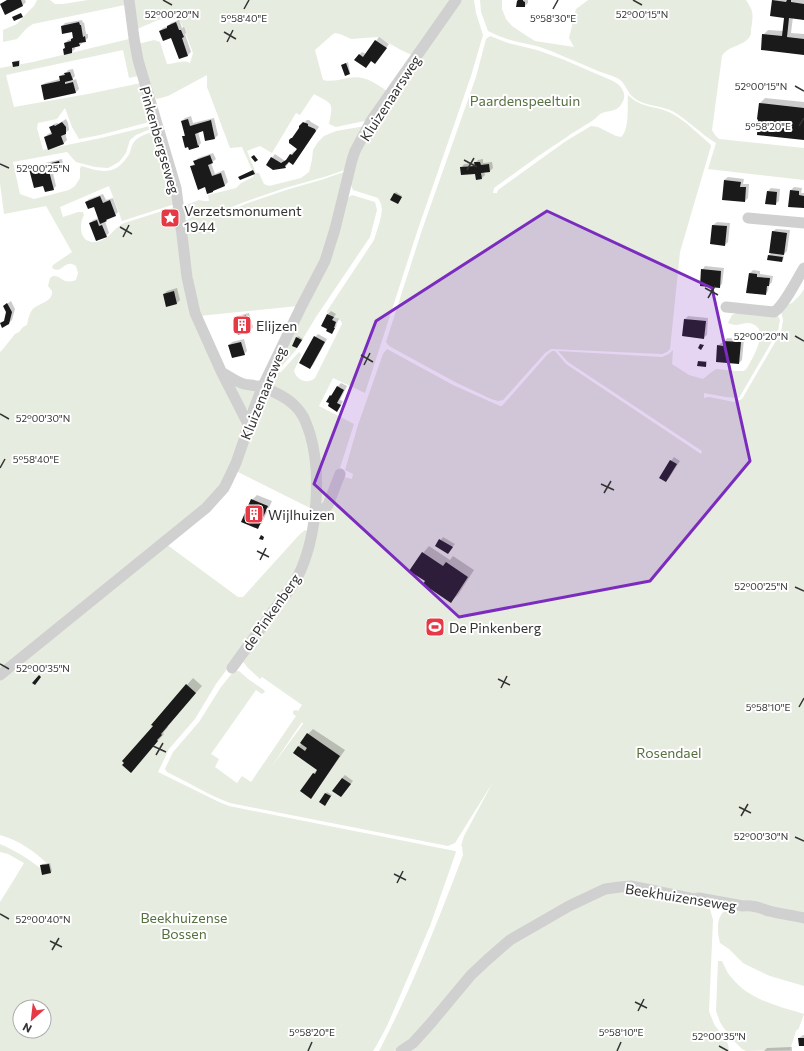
<svg xmlns="http://www.w3.org/2000/svg" width="804" height="1051" font-family="Commissioner,sans-serif">
<style>
.green{fill:#e6ecdf;fill-rule:evenodd}
.shadow{fill:#0003}
.building{fill:#1a1a1a}
.lines{fill:none;stroke-linecap:round;stroke-linejoin:round}
.minor{stroke:#d0d0d0;stroke-width:11}
.marked{fill:#7b2cbf;fill-opacity:0.2;stroke:#7b2cbf;stroke-width:3;stroke-linejoin:round}
.ticks{fill:none;stroke:#333;stroke-width:1.5}
.labels{text-anchor:middle;dominant-baseline:central;stroke-width:4;stroke-linejoin:round;paint-order:stroke}
.street-label{font-size:14px;fill:#333;stroke:#fff}
.park-label{font-size:14px;fill:#56703f;stroke:#fff}
.poi-label{font-size:14px;fill:#333;stroke:#fff;text-anchor:start}
.ticks-label{font-size:10px;text-anchor:middle;fill:#333;stroke:#fff;stroke-width:4;stroke-linejoin:round;paint-order:stroke}
</style>
<rect width="100%" height="100%" fill="#fff"/>
<path class="green" d="M 37,0 L 50,0 L 55,4 L 63,4 L 88,0 L 125,0 L 125,5 L 33,24 L 27,28 L 17,39 L 3,42 L 3,30 L 17,24 L 26,14 L 34,6 Z
M 133,0 L 451,0 L 414,56 L 401,50 L 378,37 L 351,39 L 340,34 L 335,33 L 332,35 L 315,50 L 323,80 C 332,82 338,80 348,78 C 365,75 375,83 388,92 L 369,120 L 336,127 L 329,124 C 333,102 334,105 314,94 L 300,115 L 296,113 L 272,153 L 260,146 L 247,151 L 256,173 L 259,173 L 264,184 L 269,186 L 301,178 L 309,172 L 312,160 L 313,150 L 318,142 L 324,136 L 336,131 L 365,126 L 345,170 L 324,177 L 285,188 L 247,201 L 224,210 L 208,214 L 192,214 L 183,219 L 181,207 L 199,200 L 204,201 L 209,201 L 208,195 L 236,188 L 241,183 L 253,177 L 255,173 L 252,170 L 242,147 L 230,148 L 207,87 L 207,75 L 168,96 L 157,99 L 151,95 L 138,44 L 154,40 L 160,42 L 167,64 C 175,64 182,59 190,63 L 193,53 L 184,29 L 180,22 L 177,20 L 167,18 L 158,20 L 135,30 Z
M 461,0 L 474,0 L 476,13 L 483,35 L 471,76 L 418,229 L 365,393 L 333,378 L 319,406 L 354,424 L 340,468 L 337,473 L 325,504 L 320,508 L 308,419 L 268,383 L 274,371 L 277,372 L 281,372 L 299,352 L 300,353 L 301,355 L 294,371 C 297,380 307,385 315,378 L 342,324 L 341,321 L 327,313 L 327,311 L 374,240 L 380,221 L 382,210 L 381,204 L 378,198 L 353,190 L 350,183 L 355,161 L 369,132 Z
M 480,0 L 502,0 L 502,9 L 506,19 L 512,26 L 527,36 L 535,41 L 574,47 L 569,38 L 576,9 L 588,0 L 746,0 C 753,11 753,12 752,24 C 751,27 751,31 751,34 C 746,47 729,44 722,56 L 712,130 L 715,135 L 719,139 L 804,148 L 804,180 L 708,169 L 716,143 C 701,134 689,121 674,112 C 662,105 646,107 634,98 C 626,92 626,82 617,78 C 608,74 599,72 591,68 C 574,61 557,53 540,47 C 529,44 518,43 507,39 C 501,37 494,34 488,31 L 481,12 Z
M 490,36 L 508,43 L 537,50 L 562,59 L 613,81 C 621,85 628,94 622,103 C 616,114 606,109 599,115 C 597,117 595,119 592,121 C 583,127 573,132 564,139 C 540,154 517,172 494,188 L 493,193 L 497,193 L 498,190 L 566,141 L 591,126 L 598,127 L 616,136 L 621,137 C 630,129 627,107 628,95 C 642,109 655,105 671,113 C 685,120 698,134 710,144 L 711,146 L 680,252 L 670,349 L 667,352 L 662,354 L 551,349 L 545,353 L 503,400 L 498,401 L 491,399 L 455,382 L 389,346 L 386,342 L 422,230 L 476,77 L 486,39 Z
M 129,39 L 138,76 L 129,78 L 123,50 L 6,75 L 14,107 L 88,94 L 141,83 L 153,121 L 100,135 L 79,139 L 72,127 L 65,108 L 57,119 L 38,123 L 37,128 L 43,150 L 101,138 L 154,125 L 155,127 L 136,135 L 130,140 L 126,153 L 119,162 L 108,168 L 95,167 L 76,162 L 67,152 L 13,162 L 20,194 L 34,199 L 69,190 L 75,186 L 80,178 L 80,169 L 81,166 C 101,172 115,176 128,156 C 131,152 131,146 134,142 C 138,136 149,133 156,131 L 175,204 L 122,221 L 109,186 L 60,207 L 63,217 L 78,212 L 83,212 L 84,215 C 78,226 80,244 96,242 C 109,240 112,230 122,224 C 126,222 132,221 137,219 C 150,215 162,211 175,207 L 184,277 L 244,428 L 233,462 L 213,496 L 0,672 L 0,352 L 3,349 L 15,334 L 19,332 L 23,327 L 27,325 C 28,320 29,314 32,310 C 38,303 53,303 52,291 L 48,286 L 50,278 L 53,276 C 63,276 62,285 76,280 L 78,273 L 76,266 C 64,258 63,275 52,268 L 53,265 L 72,252 L 46,206 L 4,214 L 0,183 L 0,68 L 33,62 Z
M 344,172 L 328,243 L 298,306 L 199,316 L 198,313 L 184,222 L 193,216 L 208,216 L 224,213 L 248,203 L 286,190 L 324,179 Z
M 352,195 L 375,202 L 377,210 L 370,237 L 316,317 L 296,350 L 281,367 L 276,364 L 346,199 Z
M 804,289 L 804,914 L 626,883 L 509,938 L 403,1046 L 394,1051 L 379,1051 C 412,988 438,921 463,855 L 462,846 L 461,846 L 464,836 L 493,782 L 455,843 L 448,846 L 230,803 C 208,795 188,782 167,772 L 165,769 L 173,752 L 199,722 L 221,687 L 233,672 L 239,671 L 248,679 L 264,690 L 265,692 L 262,694 L 256,690 L 211,754 L 219,759 L 215,767 L 237,783 L 242,776 L 251,782 L 296,716 L 293,714 L 293,711 L 296,710 L 298,711 L 302,705 L 262,677 L 260,679 L 248,668 L 241,659 L 300,578 L 318,514 L 344,477 L 352,479 L 353,474 L 345,470 L 358,425 L 383,354 L 387,349 L 453,385 L 500,406 L 502,406 L 547,355 L 552,351 L 555,351 L 566,364 L 701,454 L 702,451 L 568,362 L 558,351 L 662,357 L 669,354 L 673,350 L 672,364 L 689,375 L 703,379 L 709,374 L 716,369 L 735,371 L 744,371 L 747,368 C 753,357 772,327 749,323 C 744,323 741,324 737,325 C 734,325 730,324 728,323 L 732,315 L 741,311 L 778,316 L 780,320 L 778,331 L 739,398 L 726,397 L 704,393 L 704,398 L 709,397 L 734,402 L 742,399 L 781,332 L 783,320 L 781,311 L 785,305 L 792,303 L 800,295 ZM 302,722 L 303,724 L 270,769 Z
M 230,380 L 256,389 L 249,409 L 245,409 Z
M 269,393 L 298,413 L 311,446 L 312,509 L 236,471 L 264,394 Z
M 305,530 L 309,532 L 296,576 L 216,684 L 195,719 L 169,749 L 158,772 L 219,802 L 229,806 L 455,851 L 456,852 L 430,926 L 387,1026 L 375,1048 L 373,1051 L 0,1051 L 0,902 L 15,878 L 24,863 L 8,854 L 0,852 L 0,844 C 17,851 30,860 44,871 L 49,865 C 35,852 19,840 0,835 L 0,678 L 166,544 L 238,597 L 243,597 L 300,534 ZM 20,1007 L 44,1007 L 44,1031 L 20,1031 Z
M 624,889 L 704,902 L 710,909 L 713,920 L 709,1011 L 714,1024 L 728,1044 L 729,1051 L 408,1051 L 473,977 L 512,943 L 594,897 Z
M 730,908 L 804,921 L 804,986 L 770,976 L 755,969 L 743,963 L 729,949 L 720,943 C 717,931 715,913 730,908 Z
M 718,961 L 722,961 C 725,967 727,973 731,977 C 749,1000 778,1006 804,1014 L 799,1028 L 796,1031 L 790,1050 L 746,1051 L 742,1049 L 734,1041 L 723,1027 L 720,1022 L 716,1011 Z"/>
<path class="shadow" d="M 7,0 L 25,0 L 26,2 L 23,5 L 5,14 L 1,4 Z
M 519,0 L 528,0 L 528,3 L 525,6 Z
M 772,0 L 804,0 L 804,19 L 793,17 L 791,33 L 804,34 L 804,54 L 763,35 L 768,30 L 784,31 L 786,17 Z
M 82,20 L 83,23 L 84,22 L 86,34 L 88,34 L 88,38 L 79,46 L 75,46 L 75,49 L 72,52 L 64,49 L 65,47 L 65,43 L 68,40 L 72,39 L 74,37 L 73,31 L 62,26 L 65,23 Z
M 179,20 L 182,28 L 184,27 L 186,33 L 185,34 L 191,52 L 188,55 L 179,58 L 172,37 L 160,31 L 163,28 L 168,26 L 171,23 Z
M 379,37 L 389,44 L 375,63 L 371,60 L 369,64 L 359,55 L 362,52 L 366,54 Z
M 20,60 L 20,64 L 19,65 L 13,62 L 15,61 Z
M 348,62 L 350,72 L 349,73 L 342,65 Z
M 73,69 L 75,76 L 71,81 L 76,79 L 79,89 L 76,92 L 42,86 L 45,83 L 60,79 L 60,77 L 63,74 L 66,73 L 68,70 Z
M 765,98 L 804,102 L 804,139 L 758,119 L 760,103 Z
M 191,116 L 193,123 L 214,118 L 218,135 L 215,138 L 206,140 L 204,130 L 198,132 L 201,143 L 198,147 L 184,136 L 185,134 L 182,121 L 185,118 Z
M 66,119 L 68,123 L 69,130 L 65,133 L 67,140 L 64,143 L 49,148 L 45,137 L 48,134 L 52,132 L 51,127 L 54,124 L 57,123 L 58,124 Z
M 307,120 L 309,120 L 311,122 L 318,126 L 319,127 L 296,160 L 289,161 L 288,162 L 288,164 L 285,167 L 267,164 L 275,154 L 285,161 L 294,151 L 295,152 L 298,148 L 301,125 Z
M 213,153 L 216,159 L 211,163 L 215,174 L 224,170 L 228,182 L 225,185 L 215,189 L 213,191 L 205,186 L 191,167 L 195,163 L 195,161 L 198,158 Z
M 62,159 L 63,164 L 60,167 L 52,169 L 56,186 L 53,189 L 44,185 L 30,169 L 33,166 Z
M 483,159 L 483,163 L 492,162 L 493,168 L 490,171 L 484,172 L 485,175 L 482,178 L 476,173 L 461,168 L 464,164 L 475,163 L 478,160 Z
M 728,177 L 744,179 L 743,184 L 749,184 L 748,198 L 745,201 L 724,180 Z
M 794,187 L 802,188 L 801,193 L 804,193 L 804,207 L 791,190 Z
M 771,188 L 780,189 L 779,201 L 775,204 L 768,191 Z
M 396,192 L 402,196 L 399,202 L 394,194 Z
M 103,194 L 106,200 L 113,198 L 118,212 L 115,215 L 109,217 L 105,221 L 109,233 L 106,236 L 90,223 L 93,220 L 99,218 L 95,206 L 86,202 L 89,199 Z
M 717,222 L 730,223 L 728,242 L 725,245 L 713,225 Z
M 776,229 L 790,230 L 787,251 L 783,255 L 784,256 L 783,260 L 782,261 L 769,255 L 771,253 L 772,232 Z
M 705,266 L 724,268 L 722,284 L 719,287 L 702,270 Z
M 753,270 L 760,271 L 760,274 L 773,276 L 772,282 L 769,285 L 768,291 L 765,294 L 750,273 Z
M 177,288 L 180,300 L 177,303 L 167,305 L 164,294 L 167,291 Z
M 11,301 L 15,309 L 12,320 L 9,323 L 1,324 L 5,320 L 7,312 L 4,306 Z
M 331,311 L 336,314 L 334,317 L 339,319 L 336,325 L 337,325 L 332,333 L 328,314 Z
M 249,313 L 253,327 L 250,330 L 234,319 L 237,316 Z
M 688,316 L 708,318 L 707,335 L 703,338 L 683,336 L 685,319 Z
M 318,334 L 327,339 L 313,365 L 310,368 L 315,337 Z
M 298,336 L 303,339 L 298,346 L 295,341 Z
M 727,338 L 744,339 L 742,360 L 739,363 L 718,346 L 721,343 L 724,343 L 724,341 Z
M 244,339 L 247,351 L 244,354 L 229,345 L 232,342 Z
M 700,361 L 707,361 L 707,365 L 706,366 L 699,362 Z
M 341,383 L 347,386 L 340,400 L 343,401 L 340,407 L 337,410 L 330,396 L 334,393 L 338,386 Z
M 674,457 L 680,461 L 669,478 L 666,481 L 660,478 L 671,461 Z
M 257,495 L 272,501 L 262,523 L 257,528 L 252,500 Z
M 443,537 L 455,544 L 448,552 L 437,545 Z
M 429,546 L 450,560 L 453,556 L 474,570 L 458,595 L 451,601 L 427,581 L 423,553 Z
M 193,678 L 202,686 L 167,726 L 168,727 L 163,733 L 164,734 L 137,764 L 154,726 L 187,685 Z
M 313,729 L 345,750 L 311,798 L 301,791 L 314,773 L 318,769 L 298,747 L 302,743 L 308,734 Z
M 345,775 L 353,781 L 341,796 L 342,778 Z
M 327,792 L 332,795 L 326,803 L 321,802 Z
M 50,863 L 52,871 L 51,872 L 41,866 L 42,864 Z
M 804,1030 L 804,1045 L 799,1038 L 803,1035 L 804,1035 Z
M 792,1047 L 792,1051 L 764,1051 L 767,1048 Z"/>
<path class="building" d="M 7,0 L 21,0 L 23,6 L 5,15 L 0,4 Z
M 518,0 L 523,0 L 523,1 L 525,2 L 525,7 L 516,7 L 517,1 Z
M 772,0 L 786,2 L 787,0 L 791,0 L 791,2 L 804,4 L 804,20 L 789,18 L 787,37 L 804,39 L 804,55 L 761,50 L 762,34 L 782,36 L 784,18 L 770,16 Z
M 21,13 L 23,17 L 14,21 L 12,17 Z
M 79,22 L 80,25 L 81,25 L 83,37 L 85,36 L 86,42 L 79,43 L 80,46 L 72,48 L 72,53 L 64,55 L 63,49 L 65,48 L 64,43 L 71,41 L 71,39 L 73,38 L 72,32 L 62,34 L 61,26 Z
M 176,22 L 179,30 L 181,30 L 184,37 L 182,38 L 188,56 L 179,59 L 171,38 L 163,41 L 159,31 L 167,28 L 167,26 Z
M 375,40 L 387,48 L 375,64 L 371,61 L 366,68 L 354,60 L 359,54 L 363,57 Z
M 19,61 L 19,66 L 13,67 L 12,62 Z
M 346,63 L 350,74 L 345,76 L 341,65 Z
M 70,72 L 73,80 L 65,82 L 65,84 L 73,82 L 76,93 L 44,100 L 41,85 L 60,81 L 59,76 L 65,75 L 64,73 Z
M 759,103 L 804,108 L 804,140 L 757,135 L 758,120 L 757,119 Z
M 188,119 L 190,126 L 211,120 L 215,139 L 205,141 L 203,131 L 195,134 L 198,146 L 199,145 L 199,147 L 189,150 L 188,147 L 185,148 L 182,136 L 185,136 L 181,121 Z
M 62,122 L 66,127 L 66,134 L 61,136 L 64,144 L 48,150 L 44,137 L 52,134 L 49,127 L 54,125 L 55,126 Z
M 303,122 L 305,123 L 306,123 L 308,124 L 308,126 L 315,129 L 316,131 L 293,165 L 289,162 L 285,166 L 286,168 L 273,170 L 266,165 L 271,157 L 281,163 L 286,160 L 290,154 L 292,155 L 297,149 L 289,143 L 289,140 L 291,138 L 292,138 L 299,128 L 299,126 Z
M 210,155 L 213,163 L 208,165 L 212,176 L 221,173 L 225,186 L 213,191 L 213,192 L 207,194 L 205,187 L 198,190 L 190,166 L 195,165 L 193,161 Z
M 254,155 L 258,160 L 255,162 L 251,157 Z
M 59,161 L 61,168 L 49,171 L 54,190 L 45,192 L 43,186 L 34,188 L 29,169 Z
M 474,162 L 480,162 L 481,165 L 489,164 L 490,172 L 481,173 L 482,179 L 476,180 L 475,174 L 461,175 L 460,167 L 475,166 Z
M 253,170 L 255,174 L 240,180 L 238,177 Z
M 724,180 L 741,182 L 740,187 L 746,187 L 745,202 L 722,200 Z
M 790,190 L 799,191 L 799,195 L 804,196 L 804,208 L 788,207 Z
M 767,191 L 777,192 L 776,205 L 765,204 Z
M 394,193 L 402,197 L 398,204 L 390,200 Z
M 100,196 L 103,203 L 110,200 L 116,216 L 106,220 L 107,221 L 100,224 L 94,207 L 88,209 L 85,202 Z
M 97,220 L 99,226 L 102,225 L 107,237 L 96,241 L 89,223 Z
M 712,225 L 727,226 L 725,246 L 710,244 Z
M 772,231 L 787,233 L 784,255 L 769,253 Z
M 768,255 L 783,257 L 782,262 L 767,260 Z
M 701,269 L 721,271 L 720,288 L 700,286 Z
M 749,273 L 757,274 L 757,277 L 770,278 L 769,286 L 767,286 L 766,295 L 746,293 Z
M 174,291 L 177,304 L 166,307 L 163,294 Z
M 7,303 L 12,312 L 9,324 L 2,328 L 0,323 L 4,321 L 6,312 L 3,306 Z
M 327,314 L 334,317 L 332,320 L 336,322 L 334,328 L 335,328 L 332,334 L 326,331 L 327,329 L 321,326 Z
M 246,315 L 251,331 L 238,335 L 233,319 Z
M 684,319 L 706,321 L 704,339 L 682,336 Z
M 314,336 L 325,342 L 310,369 L 299,363 Z
M 296,337 L 302,340 L 297,348 L 292,346 Z
M 723,341 L 741,342 L 739,364 L 716,362 L 717,345 L 723,346 Z
M 241,342 L 245,355 L 232,358 L 228,345 Z
M 700,344 L 704,345 L 701,350 L 698,348 Z
M 698,361 L 706,362 L 706,367 L 697,366 Z
M 337,386 L 344,390 L 337,403 L 341,405 L 337,412 L 328,406 L 329,403 L 326,402 L 330,395 L 331,396 Z
M 670,460 L 677,464 L 666,482 L 659,478 Z
M 251,499 L 268,506 L 258,529 L 241,522 Z
M 261,535 L 264,537 L 263,540 L 259,539 Z
M 439,539 L 453,547 L 448,554 L 435,546 Z
M 422,552 L 443,566 L 446,562 L 468,577 L 451,603 L 423,584 L 425,581 L 409,571 Z
M 39,675 L 41,677 L 35,685 L 32,683 Z
M 186,684 L 196,693 L 161,734 L 162,735 L 157,740 L 158,741 L 131,773 L 122,765 L 124,763 L 122,761 L 153,726 L 151,725 Z
M 307,733 L 340,756 L 311,799 L 300,791 L 313,773 L 315,774 L 317,770 L 293,753 L 298,746 L 305,751 L 307,748 L 300,743 Z
M 342,778 L 351,784 L 341,797 L 332,791 Z
M 325,793 L 331,796 L 325,806 L 319,802 Z
M 49,864 L 51,873 L 42,875 L 40,865 Z
M 798,1038 L 804,1038 L 804,1046 L 799,1046 Z"/>
<g class="lines">
<path class="minor" d="M 129,0 L 134,38 L 138,60 L 176,188 L 182,235 L 187,277 L 195,313 L 221,371 L 248,424
M 748,218 L 804,223
M 726,307 L 774,312 C 784,306 797,279 804,268
M 223,373 C 230,377 236,382 244,384 C 248,385 253,385 257,386 C 268,388 286,397 294,405 C 303,413 306,422 310,434 C 322,474 317,538 298,576 C 292,587 284,597 277,606 C 262,627 247,647 232,668
M 315,510 C 321,511 324,510 328,505 L 340,474
M 0,675 L 206,508 L 224,488 L 228,480 L 236,463 L 244,440 L 248,424 L 262,388 L 301,307 L 325,261 L 335,229 L 352,160 L 355,151 L 371,121 L 456,0
M 401,1051 L 413,1043 L 431,1023 L 471,975 L 487,960 L 510,940 L 569,906 L 605,889 L 620,887 L 631,886 L 641,888 L 694,899 L 699,898 L 743,906 C 753,905 760,908 769,911 C 780,914 792,915 804,918"/>
</g>
<path class="marked" d="M 547,211 L 712,288 L 750,461 L 650,581 L 459,617 L 314,484 L 376,321 Z"/>
<path class="ticks" d="M 163,0 L 172,5M 633,0 L 642,5M 244,9 L 249,0M 553,9 L 558,0M 224,32 L 236,39M 227,42 L 233,30M 795,86 L 804,91M 799,126 L 804,118M 464,160 L 477,167M 0,164 L 9,168M 467,170 L 474,158M 120,227 L 132,234M 123,237 L 129,225M 705,288 L 718,295M 708,298 L 715,286M 795,336 L 804,341M 361,355 L 373,362M 364,365 L 370,353M 0,414 L 9,419M 0,468 L 5,459M 601,484 L 614,490M 604,493 L 611,481M 257,551 L 269,557M 260,560 L 266,548M 795,587 L 804,591M 0,664 L 9,669M 498,679 L 510,685M 501,688 L 507,676M 799,707 L 804,698M 153,746 L 166,752M 156,755 L 163,743M 739,807 L 751,813M 741,816 L 748,804M 795,837 L 804,841M 394,874 L 406,880M 397,883 L 403,871M 0,914 L 9,919M 50,941 L 62,947M 52,950 L 59,938M 635,1002 L 647,1008M 638,1011 L 644,999M 719,1046 L 728,1051M 308,1051 L 312,1042M 617,1051 L 621,1042"/>
<defs>
<symbol id="sight-square" viewBox="-11 -11 22 22"><rect x="-9" y="-9" width="18" height="18" rx="4" fill="#e63946" stroke="#fff"/><path d="M0-6L1.8-2.2L6-1.7L2.9 1.2L3.7 5.4L0 3.3L-3.7 5.4L-2.9 1.2L-6-1.7L-1.8-2.2Z" fill="#fff"/></symbol>
<symbol id="building-square" viewBox="-11 -11 22 22"><rect x="-9" y="-9" width="18" height="18" rx="4" fill="#e63946" stroke="#fff"/><path d="M-4-6H4V6H1V3H-1V6H-4ZM-2.5-4.3h1.7v1.8h-1.7ZM.8-4.3h1.7v1.8H.8ZM-2.5-1h1.7V.8h-1.7ZM.8-1h1.7V.8H.8Z" fill="#fff"/></symbol>
<symbol id="stadium-square" viewBox="-11 -11 22 22"><rect x="-9" y="-9" width="18" height="18" rx="4" fill="#e63946" stroke="#fff"/><path d="M0-5a6.5 5 0 1 0 0 10a6.5 5 0 1 0 0-10ZM-3.5-1.8h7v3.6h-7Z" fill="#fff"/></symbol>
</defs>
<g fill-rule="evenodd">
<use href="#sight-square" x="159" y="207" width="22" height="22"/>
<use href="#building-square" x="231" y="314" width="22" height="22"/>
<use href="#building-square" x="243" y="503" width="22" height="22"/>
<use href="#stadium-square" x="424" y="616" width="22" height="22"/>
</g>
<g class="labels">
<g class="street-label">
<text transform="translate(390 98) rotate(-57)">Kluizenaarsweg</text>
<text transform="translate(160 140) rotate(74)">Pinkenbergseweg</text>
<text transform="translate(263 393) rotate(-68)">Kluizenaarsweg</text>
<text transform="translate(271 612) rotate(-55)">de Pinkenberg</text>
<text transform="translate(681 897) rotate(9)">Beekhuizenseweg</text>
</g>
<g class="park-label">
<text x="525" y="100">Paardenspeeltuin</text>
<text x="669" y="752">Rosendael</text>
<text x="184" y="917">Beekhuizense<tspan x="184" dy="16">Bossen</tspan></text>
</g>
<g class="poi-label">
<text x="184" y="210">Verzetsmonument<tspan x="184" dy="16">1944</tspan></text>
<text x="256" y="325">Elijzen</text>
<text x="268" y="514">Wijlhuizen</text>
<text x="449" y="627">De Pinkenberg</text>
</g>
</g>
<g class="ticks-label">
<text x="172" y="18">52°00'20"N</text>
<text x="642" y="18">52°00'15"N</text>
<text x="244" y="22">5°58'40"E</text>
<text x="553" y="22">5°58'30"E</text>
<text x="761" y="90">52°00'15"N</text>
<text x="768" y="130">5°58'20"E</text>
<text x="43" y="172">52°00'25"N</text>
<text x="761" y="340">52°00'20"N</text>
<text x="43" y="422">52°00'30"N</text>
<text x="36" y="463">5°58'40"E</text>
<text x="761" y="590">52°00'25"N</text>
<text x="43" y="672">52°00'35"N</text>
<text x="768" y="711">5°58'10"E</text>
<text x="761" y="840">52°00'30"N</text>
<text x="43" y="923">52°00'40"N</text>
<text x="312" y="1036">5°58'20"E</text>
<text x="621" y="1036">5°58'10"E</text>
<text x="719" y="1040">52°00'35"N</text>
</g>
<g transform="translate(32 1019) rotate(208)"><circle r="19" fill="#ffffff" stroke="#adadad"/>
<path d="M0-3L7 15L0 10L-7 15Z" fill="#e63946"/>
<text y="-6" font-size="11" font-weight="bold" text-anchor="middle" fill="#333333">N</text>
</g>
</svg>
